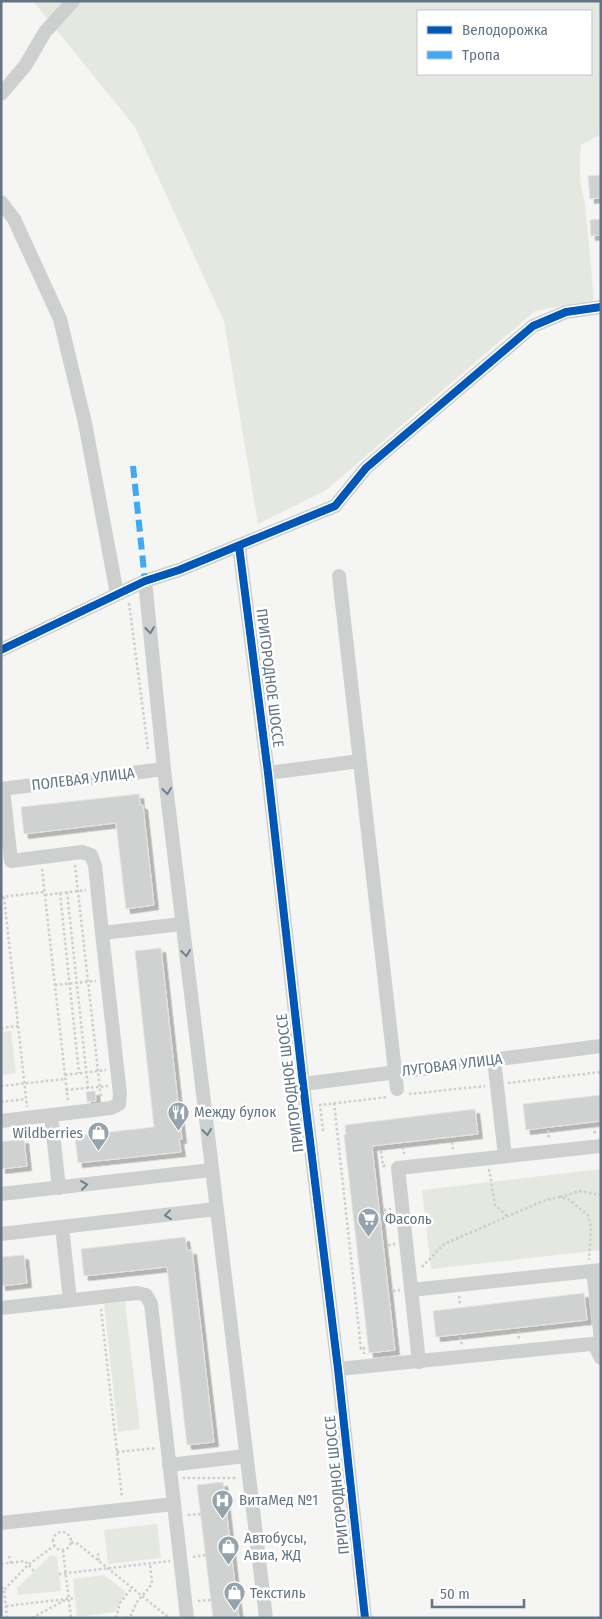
<svg xmlns="http://www.w3.org/2000/svg" width="602" height="1619" font-family="'Fira Sans Condensed',sans-serif">
<style>
.green{fill:#e4e8e1;fill-rule:evenodd}
.building{fill:#d0d1d1;stroke:#e4e4e3;filter:url(#shadow)}
.lines{fill:none;stroke-linecap:round;stroke-linejoin:round}
.path{stroke:#cccdcd;stroke-width:2.5;stroke-dasharray:2.5 2.5;stroke-linecap:butt}
.minor{stroke:#ced0d0;stroke-width:14}
.quiet{stroke:#3fa9f5;stroke-width:6;stroke-dasharray:12 6;stroke-linecap:butt}
.cycleway-casing{stroke:#fff;stroke-width:11}
.cycleway{stroke:#0057b8;stroke-width:8}
.oneway{stroke:#6e7e8c}
.labels{text-anchor:middle;dominant-baseline:central;stroke-width:5;stroke-linejoin:round;paint-order:stroke}
.street-label{font-size:15px;fill:#637585;stroke:#fff}
.poi-label{font-size:15px;fill:#637585;stroke:#fff;text-anchor:start}
</style>
<defs>
<filter id="shadow"><feDropShadow dx="4.5" dy="4.5" stdDeviation="0" flood-color="#0004"/></filter>
</defs>
<rect width="100%" height="100%" fill="#f5f5f3"/>
<path class="green" d="M 33,1 L 601,1 L 601,134 L 581,145 C 579,166 579,184 585,203 L 594,300 L 535,311 L 325,491 L 258,524 L 224,321 L 135,127 ZM 418,11 L 591,11 L 591,74 L 418,74 Z
M 11,1031 L 16,1073 L 1,1075 L 1,1032 Z
M 601,1169 L 601,1250 L 431,1269 L 422,1190 Z
M 125,1302 L 140,1429 L 118,1432 L 104,1304 Z
M 157,1524 L 161,1558 L 108,1564 L 104,1530 Z
M 53,1555 L 57,1558 L 61,1591 L 18,1595 L 17,1588 L 50,1556 Z
M 104,1575 L 126,1592 L 115,1612 L 77,1617 L 73,1579 Z"/>
<path class="building" d="M 601,175 L 601,198 L 590,199 L 588,176 Z
M 601,219 L 601,235 L 591,236 L 590,220 Z
M 139,794 L 140,805 L 143,805 L 154,905 L 126,909 L 116,823 L 24,834 L 21,807 Z
M 161,948 L 182,1139 L 179,1139 L 181,1152 L 78,1163 L 75,1136 L 154,1127 L 135,951 Z
M 95,1091 L 96,1101 L 87,1102 L 86,1092 Z
M 601,1095 L 601,1121 L 526,1130 L 523,1104 Z
M 475,1109 L 478,1134 L 372,1146 L 395,1350 L 369,1353 L 344,1135 L 346,1134 L 345,1125 Z
M 24,1139 L 27,1166 L 1,1169 L 1,1142 Z
M 185,1237 L 187,1250 L 192,1250 L 214,1442 L 187,1445 L 167,1267 L 84,1276 L 81,1249 Z
M 24,1255 L 27,1283 L 1,1286 L 1,1257 Z
M 584,1293 L 587,1320 L 436,1337 L 433,1311 Z
M 223,1482 L 239,1618 L 213,1618 L 197,1485 Z"/>
<g class="lines">
<path class="path" d="M 129,603 L 148,749
M 75,865 L 101,1098
M 42,869 L 68,1102
M 67,892 L 88,1088
M 60,893 L 79,1073
M 45,895 L 86,890
M 1,897 L 44,892
M 4,897 L 27,1107
M 55,985 L 96,981
M 1,1028 L 18,1026
M 65,1075 L 106,1070
M 508,1083 L 601,1072
M 1,1086 L 65,1079
M 66,1090 L 108,1086
M 409,1094 L 485,1086
M 1,1102 L 26,1099
M 334,1103 L 361,1349 L 364,1348 L 364,1354
M 594,1126 L 595,1135
M 548,1130 L 549,1139
M 323,1131 L 320,1105 L 388,1097
M 452,1142 L 453,1149
M 403,1147 L 404,1154
M 381,1151 L 383,1166 L 387,1165
M 489,1169 L 495,1205 L 507,1216
M 560,1197 L 580,1191 L 601,1195
M 384,1210 L 391,1209
M 388,1245 L 395,1244
M 422,1267 L 444,1244 L 543,1201 L 559,1197 L 568,1199 L 588,1215 L 591,1227 L 589,1260
M 393,1291 L 400,1290
M 459,1296 L 460,1305
M 101,1309 L 122,1497
M 518,1331 L 519,1339
M 460,1337 L 462,1346
M 117,1452 L 156,1448
M 185,1479 L 184,1478 L 235,1478 L 236,1480
M 188,1515 L 201,1514
M53 1541a9 9 0 1 1 18 0a9 9 0 1 1-18 0Z
M 71,1542 L 78,1544 L 168,1617
M 63,1550 L 71,1618
M 98,1553 L 99,1561
M 9,1556 L 11,1563
M 193,1557 L 206,1555
M 1,1564 L 25,1561 L 34,1571
M 59,1574 L 170,1561
M 1,1587 L 4,1590 L 7,1618
M 1,1593 L 28,1565 L 54,1546
M 198,1601 L 211,1600
M 6,1606 L 75,1598
M 32,1618 L 65,1600
M 116,1618 L 120,1603 L 132,1588
M 126,1618 L 130,1617 L 137,1602 L 152,1584 L 150,1563"/>
<path class="minor" d="M 1,94 L 25,66 L 45,32 L 73,1
M 1,202 L 14,219 L 60,319 L 85,423 L 117,594
M 239,546 L 268,773 L 303,1084 L 338,1369 L 365,1618
M 339,576 L 397,1089
M 145,581 L 164,769 L 266,1618
M 1,650 L 145,581 L 179,570 L 335,506 L 366,468 L 533,326 L 566,312 L 601,307
M 268,773 L 360,761
M 1,789 L 164,769
M 3,789 L 11,861 L 82,852 L 91,855 L 95,865 L 102,933
M 494,1060 L 505,1156
M 303,1084 L 601,1046
M 51,1115 L 111,1108 L 119,1104 L 120,1094 L 102,933 L 182,924
M 1,1121 L 51,1115 L 59,1188
M 1,1194 L 211,1170
M 62,1227 L 70,1300
M 1,1234 L 216,1209
M 593,1271 L 601,1339
M 411,1290 L 601,1270
M 1,1308 L 137,1293 L 146,1295 L 151,1304 L 174,1504
M 594,1344 L 601,1358
M 419,1362 L 398,1168 L 601,1146
M 338,1369 L 601,1343
M 169,1465 L 245,1456
M 1,1523 L 174,1504 L 187,1618"/>
<path class="quiet" d="M 133,466 L 145,581"/>
<defs>
<path id="cycleway" d="M 239,546 L 268,773 L 303,1084 L 338,1369 L 365,1618
M 1,650 L 145,581 L 179,570 L 335,506 L 366,468 L 533,326 L 566,312 L 601,307"/>
</defs>
<use href="#cycleway" class="cycleway-casing"/>
<use href="#cycleway" class="cycleway"/>
</g>
<defs><path id="oneway-chevron" d="M-2-3.5L2.5 0L-2 3.5" fill="none" stroke-width="1.6" stroke-linecap="round" stroke-linejoin="round" transform="scale(1.25)"/></defs>
<g class="oneway">
<use href="#oneway-chevron" transform="translate(150 630) rotate(84)"/>
<use href="#oneway-chevron" transform="translate(167 791) rotate(83)"/>
<use href="#oneway-chevron" transform="translate(186 953) rotate(83)"/>
<use href="#oneway-chevron" transform="translate(207 1132) rotate(83)"/>
<use href="#oneway-chevron" transform="translate(84 1185) rotate(-7)"/>
<use href="#oneway-chevron" transform="translate(168 1215) rotate(173)"/>
</g>
<defs>
<symbol id="restaurant-pin" viewBox="-11 -11 22 30"><path d="M0 17L-7.5 6A9.5 9.5 0 1 1 7.5 6Z" fill="#96a2ac" stroke="#fff"/><path d="M-5-6h1v4h1v-4h1v4h1v-4h1v5L-1.5 .5V6h-2V.5L-5-1ZM5-6V6H3V1.5H1.5Q1.5-4 5-6Z" fill="#fff"/></symbol>
<symbol id="shop-pin" viewBox="-11 -11 22 30"><path d="M0 17L-7.5 6A9.5 9.5 0 1 1 7.5 6Z" fill="#96a2ac" stroke="#fff"/><path d="M-5-2.5h2.3a2.7 3.5 0 0 1 5.4 0H5L5.5 6h-11ZM-1.5-2.5h3a1.5 2.3 0 0 0-3 0Z" fill="#fff"/></symbol>
<symbol id="supermarket-pin" viewBox="-11 -11 22 30"><path d="M0 17L-7.5 6A9.5 9.5 0 1 1 7.5 6Z" fill="#96a2ac" stroke="#fff"/><path d="M-6-5.5h2.5l.6 2H6L4.5 2H-2.5L-4.4-4H-6ZM-1.5 3.2a1.3 1.3 0 1 0 .1 0ZM3 3.2a1.3 1.3 0 1 0 .1 0Z" fill="#fff"/></symbol>
<symbol id="hospital-pin" viewBox="-11 -11 22 30"><path d="M0 17L-7.5 6A9.5 9.5 0 1 1 7.5 6Z" fill="#96a2ac" stroke="#fff"/><path d="M-5-5h3v3.5h4V-5h3V5h-3V1.5h-4V5h-3Z" fill="#fff"/></symbol>
</defs>
<g fill-rule="evenodd">
<use href="#restaurant-pin" x="166" y="1100" width="25" height="34"/>
<use href="#shop-pin" x="86" y="1120" width="25" height="34"/>
<use href="#supermarket-pin" x="356" y="1206" width="25" height="34"/>
<use href="#hospital-pin" x="210" y="1488" width="25" height="34"/>
<use href="#shop-pin" x="216" y="1534" width="25" height="34"/>
<use href="#shop-pin" x="222" y="1580" width="25" height="34"/>
</g>
<g class="labels">
<g class="street-label">
<text transform="translate(270 678) rotate(83)">ПРИГОРОДНОЕ ШОССЕ</text>
<text transform="translate(83 779) rotate(-7)">ПОЛЕВАЯ УЛИЦА</text>
<text transform="translate(452 1065) rotate(-7)">ЛУГОВАЯ УЛИЦА</text>
<text transform="translate(290 1083) rotate(-97)">ПРИГОРОДНОЕ ШОССЕ</text>
<text transform="translate(337 1485) rotate(-96)">ПРИГОРОДНОЕ ШОССЕ</text>
</g>
<g class="poi-label">
<text x="194" y="1112">Между булок</text>
<text x="83" y="1133" text-anchor="end">Wildberries</text>
<text x="385" y="1219">Фасоль</text>
<text x="239" y="1500">ВитаМед №1</text>
<text x="244" y="1538">Автобусы,<tspan x="244" dy="17">Авиа, ЖД</tspan></text>
<text x="250" y="1593">Текстиль</text>
</g>
</g>
<rect width="602" height="1619" fill="none" stroke="#637585" stroke-width="5"/>
<rect x="417" y="10" width="175" height="65" fill="#ffffff" stroke="#c1c8ce"/>
<rect x="427" y="26" width="25" height="8" fill="#0057b8" stroke="#c1c8ce"/>
<text x="462" y="35" font-size="15" fill="#637585">Велодорожка</text>
<rect x="427" y="51" width="25" height="8" fill="#3fa9f5" stroke="#c1c8ce"/>
<text x="462" y="60" font-size="15" fill="#637585">Тропа</text>
<path d="M432 1599v8h92v-8" fill="none" stroke="#637585" stroke-width="2.5"/>
<text x="440" y="1599" font-size="15" fill="#637585" stroke="#ffffff" stroke-width="4" paint-order="stroke">50 m</text>
</svg>
